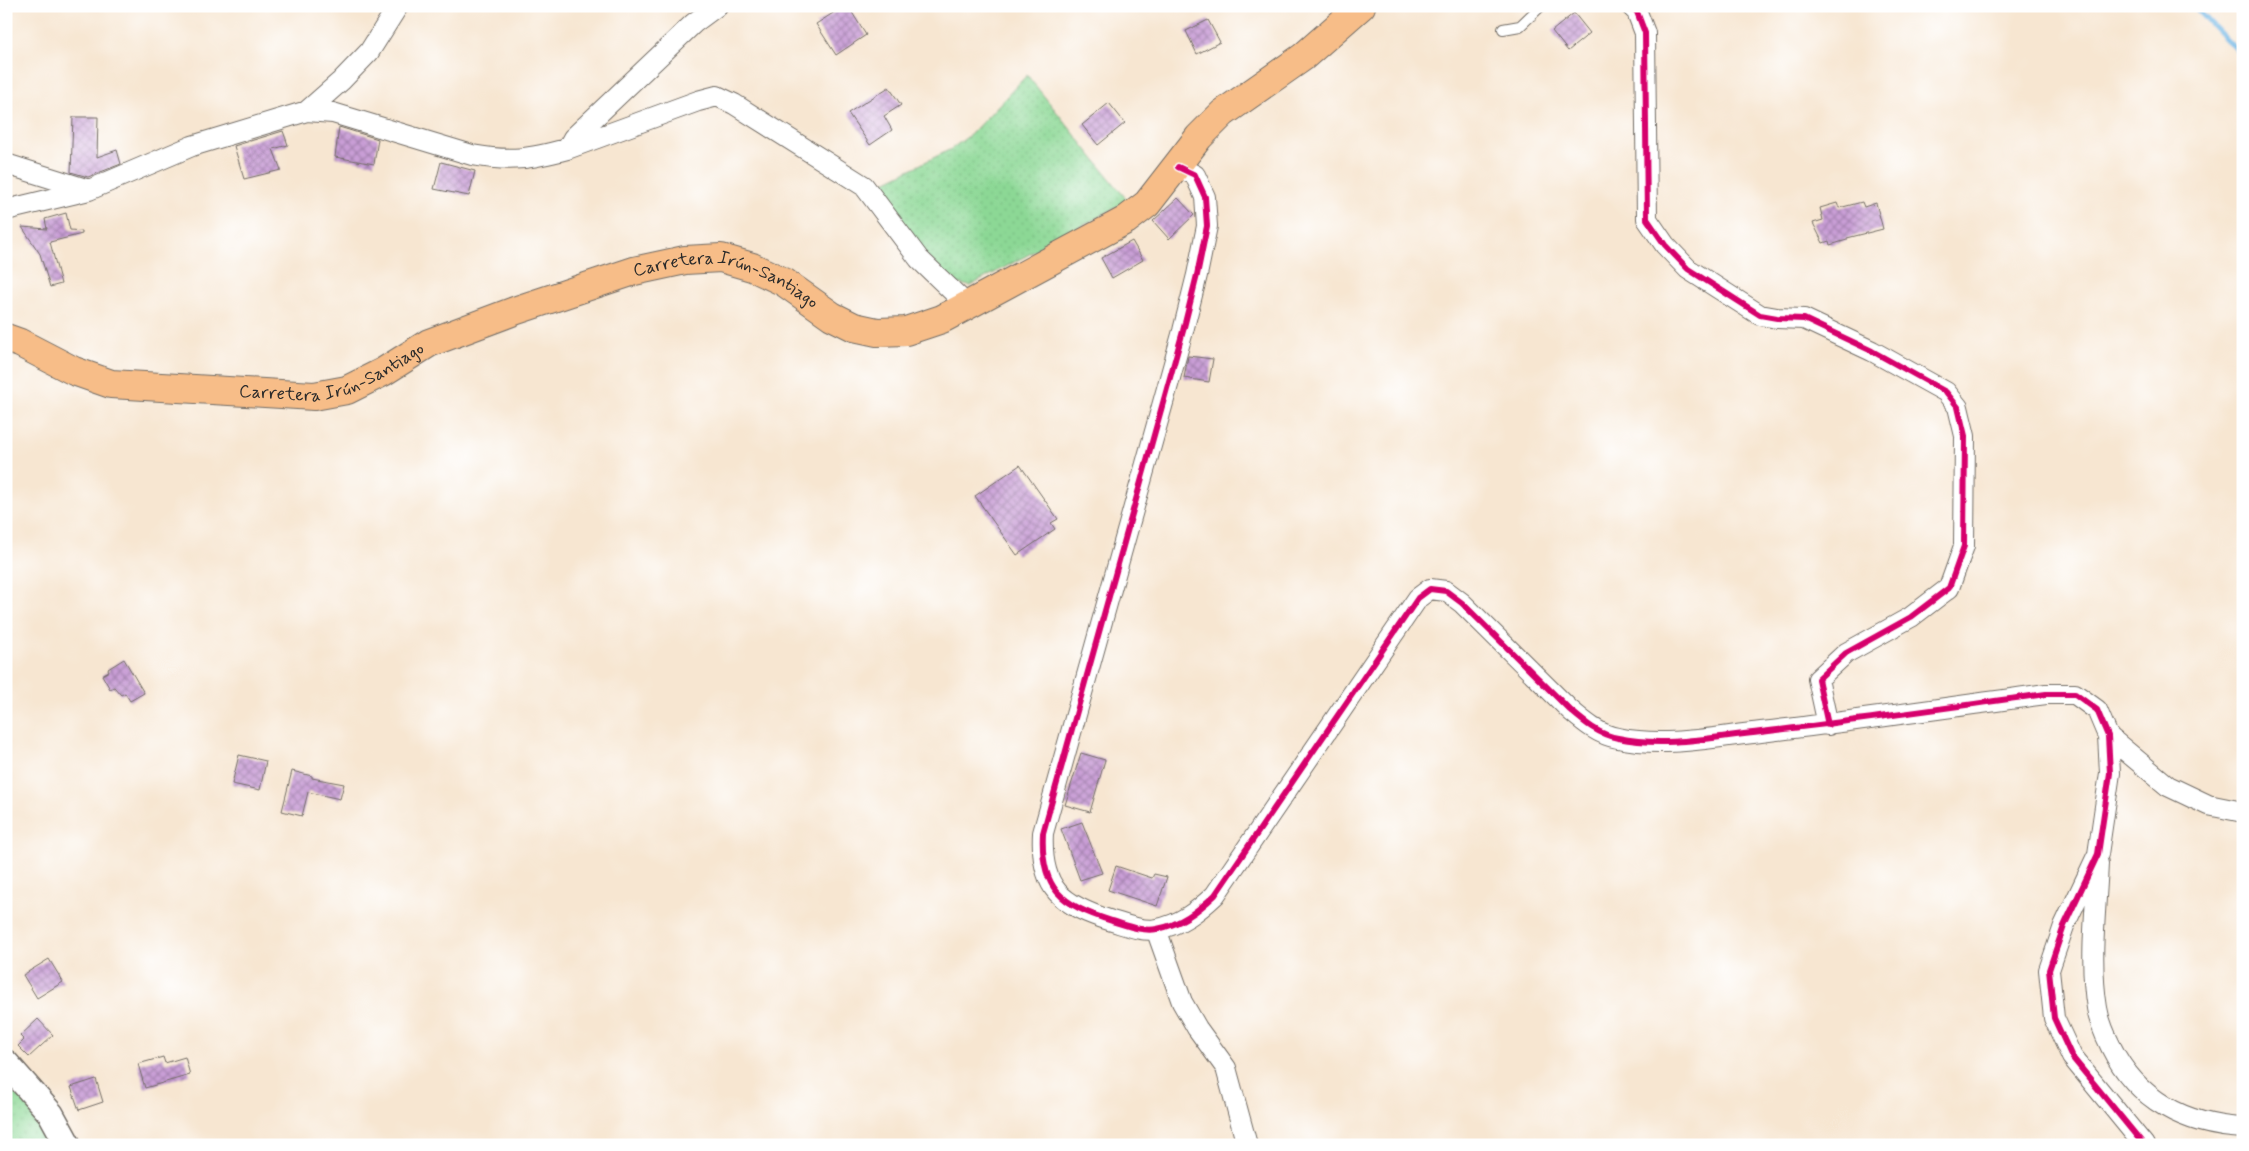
<svg xmlns="http://www.w3.org/2000/svg" width="2249" height="1151" font-family="Mynerve,sans-serif">
<style>
.grass{fill:url(#grass-dots);stroke:#5c8260}
.lines{fill:none;stroke-linecap:round;stroke-linejoin:round}
.stream{stroke:#6bb4e3;stroke-width:5}
.building{fill:url(#building-cross-hatch)}
.service-casing{stroke:#726c65;stroke-width:12}
.minor-casing{stroke:#726c65;stroke-width:22}
.tertiary-casing{stroke:#726c65;stroke-width:28}
.trunk-casing{stroke:#726c65;stroke-width:30}
.service{stroke:#fff;stroke-width:10}
.minor{stroke:#fff;stroke-width:20}
.tertiary{stroke:#fff;stroke-width:25}
.trunk{stroke:#f7bd88;stroke-width:28}
.cycleway-casing{stroke:#fff;stroke-width:9}
.cycleway{stroke:#d6006c;stroke-width:6}
.labels{text-anchor:middle;dominant-baseline:central;stroke-width:4.5;stroke-linejoin:round;paint-order:stroke}
.street-label{font-size:18px;fill:#2b2b2b;stroke:#fff}
</style>
<defs>
<pattern id="grass-dots" width="8" height="8" patternUnits="userSpaceOnUse" patternTransform="scale(1.25)"><rect width="8" height="8" fill="#8cd895"/><path d="M2 2h.1M6 6h.1" fill="none" stroke="#79ba81" stroke-width="1.8" stroke-linecap="round"/></pattern>
<pattern id="building-cross-hatch" width="8" height="8" patternUnits="userSpaceOnUse" patternTransform="scale(1.25)"><rect width="8" height="8" fill="#c99ed6"/><path d="M0 0l8 8M0 8l8-8" fill="none" stroke="#a381ae"/></pattern>
</defs>
<rect width="100%" height="100%" fill="#fff"/>
<filter id="ink" filterUnits="userSpaceOnUse"><feTurbulence type="fractalNoise" baseFrequency=".02" numOctaves="2"/><feDisplacementMap in="SourceGraphic" scale="10" xChannelSelector="R" yChannelSelector="G"/><feConvolveMatrix kernelMatrix="1 2 1 2 8 2 1 2 1" color-interpolation-filters="sRGB"/></filter>
<filter id="wash" filterUnits="userSpaceOnUse"><feTurbulence type="fractalNoise" baseFrequency=".0096" numOctaves="4" result="noise"/><feDisplacementMap in="SourceGraphic" scale="20" xChannelSelector="R" yChannelSelector="G"/><feGaussianBlur stdDeviation="1.12" result="paint"/><feColorMatrix in="noise" values="0 0 0 0 0 0 0 0 0 0 0 0 0 0 0 0 0 1.4 0 .05"/><feComposite in="paint" operator="in"/></filter>
<g filter="url(#wash)">
<rect width="100%" height="100%" fill="#f7e6d1"/>
<path class="grass" d="M 1027,75 L 1128,201 L 970,286 L 954,283 L 915,245 L 877,186 L 951,149 L 970,135 Z
M 6,1078 L 30,1107 L 51,1145 L 6,1145 Z"/>
<g class="lines">
<path class="stream" d="M 2194,6 L 2243,57"/>
</g>
<g id="blocks">
<path class="building" d="M 844,6 L 848,6 L 866,35 L 836,55 L 816,24 Z
M 1574,13 L 1590,33 L 1568,51 L 1552,31 Z
M 1208,20 L 1220,42 L 1197,54 L 1186,31 Z
M 889,87 L 901,105 L 884,116 L 892,130 L 870,145 L 848,113 Z
M 1109,103 L 1125,123 L 1098,145 L 1082,125 Z
M 73,117 L 98,117 L 97,157 L 117,150 L 121,164 L 88,177 L 71,172 Z
M 339,127 L 378,139 L 374,164 L 335,157 Z
M 283,131 L 288,145 L 273,149 L 281,170 L 244,179 L 234,146 Z
M 441,162 L 475,171 L 469,196 L 434,189 Z
M 1178,198 L 1194,215 L 1169,239 L 1153,221 Z
M 1862,202 L 1864,207 L 1876,203 L 1883,229 L 1847,238 L 1847,240 L 1830,245 L 1829,241 L 1823,243 L 1813,223 L 1823,220 L 1820,208 L 1837,203 L 1839,208 Z
M 66,213 L 70,230 L 82,231 L 82,234 L 50,242 L 61,284 L 50,287 L 40,254 L 22,227 L 47,229 L 45,219 Z
M 1132,241 L 1143,260 L 1112,278 L 1101,258 Z
M 1188,356 L 1213,359 L 1209,382 L 1184,378 Z
M 1020,465 L 1058,519 L 1051,523 L 1055,529 L 1017,555 L 975,496 Z
M 124,659 L 144,693 L 130,701 L 125,693 L 121,695 L 114,687 L 110,689 L 102,675 L 109,671 L 108,669 Z
M 1081,753 L 1105,760 L 1090,812 L 1065,805 Z
M 239,755 L 266,761 L 260,790 L 232,784 Z
M 292,771 L 312,776 L 312,778 L 344,784 L 340,799 L 308,792 L 302,816 L 282,811 Z
M 1082,822 L 1102,873 L 1080,880 L 1061,829 Z
M 1116,866 L 1152,878 L 1154,874 L 1167,877 L 1157,906 L 1108,890 Z
M 49,959 L 63,982 L 37,998 L 23,975 Z
M 38,1019 L 53,1035 L 29,1057 L 18,1046 L 24,1040 L 20,1036 Z
M 163,1057 L 165,1063 L 185,1057 L 190,1075 L 145,1088 L 138,1064 Z
M 96,1079 L 103,1102 L 79,1110 L 71,1087 Z"/>
</g>
</g>
<g filter="url(#ink)">
<use href="#blocks" fill-opacity="0" stroke="#726c65" stroke-width="1"/>
<g class="lines">
<defs>
<path id="service" d="M 1503,29 L 1520,26 L 1541,6"/>
<path id="minor" d="M 1631,6 L 1637,12 L 1645,33 L 1647,219 L 1665,245 L 1688,269 L 1760,315 L 1777,318 L 1804,319 L 1872,351 L 1946,392 L 1958,407 L 1965,436 L 1964,546 L 1949,588 L 1911,617 L 1846,653 L 1818,679 L 1828,725
M 307,111 L 341,81 L 369,52 L 398,6
M 567,149 L 698,101 L 717,96 L 734,104 L 864,186 L 919,259 L 968,306
M 6,164 L 89,190
M 1178,167 L 1195,175 L 1205,197 L 1207,226 L 1197,275 L 1183,331 L 1043,833 C 1040,889 1061,905 1112,921 C 1126,925 1142,932 1157,929 C 1180,925 1198,911 1215,895 L 1418,598 L 1430,589 L 1446,591 L 1462,603 L 1570,710 C 1584,722 1599,735 1618,738 C 1665,748 1714,737 1761,732 C 1856,721 1951,707 2046,694 L 2075,694 L 2097,710 L 2108,736 L 2110,773 L 2098,854 L 2064,926 L 2049,970 L 2054,1018 L 2072,1057 L 2144,1145
M 6,210 L 89,190 L 192,146 L 307,111 L 333,113 L 472,155 C 511,162 529,159 567,149 L 573,138 L 694,23 L 717,6
M 2108,736 L 2168,786 L 2208,805 L 2243,812
M 2098,863 C 2096,911 2089,960 2097,1008 C 2099,1021 2105,1035 2111,1047 C 2137,1100 2185,1125 2243,1128
M 1156,929 L 1182,1002 L 1197,1028 L 1226,1068 L 1247,1145"/>
<path id="tertiary" d="M 6,1063 L 51,1114 L 68,1145"/>
<g id="trunk">
<path id="s1" d="M 6,338 L 20,343 L 74,371 L 111,384 L 314,396 L 347,390 L 383,372 L 429,343 L 517,310 L 634,271 L 685,260 L 721,258 L 752,267 L 784,282 L 832,316 L 854,327 L 877,332 L 906,331 L 942,319 L 1126,220 L 1147,204 L 1199,137 L 1223,113 L 1303,57 L 1361,6"/>
</g>
</defs>
<use href="#service" class="service-casing"/>
<use href="#minor" class="minor-casing"/>
<use href="#tertiary" class="tertiary-casing"/>
<use href="#trunk" class="trunk-casing"/>
<use href="#service" class="service"/>
<use href="#minor" class="minor"/>
<use href="#tertiary" class="tertiary"/>
<use href="#trunk" class="trunk"/>
<defs>
<path id="cycleway" d="M 1631,6 L 1637,12 L 1645,33 L 1647,219 L 1665,245 L 1688,269 L 1760,315 L 1777,318 L 1804,319 L 1872,351 L 1946,392 L 1958,407 L 1965,436 L 1964,546 L 1949,588 L 1911,617 L 1846,653 L 1818,679 L 1828,725
M 1178,167 L 1195,175 L 1205,197 L 1207,226 L 1197,275 L 1183,331 L 1043,833 C 1040,889 1061,905 1112,921 C 1126,925 1142,932 1157,929 C 1180,925 1198,911 1215,895 L 1418,598 L 1430,589 L 1446,591 L 1462,603 L 1570,710 C 1584,722 1599,735 1618,738 C 1665,748 1714,737 1761,732 C 1856,721 1951,707 2046,694 L 2075,694 L 2097,710 L 2108,736 L 2110,773 L 2098,854 L 2064,926 L 2049,970 L 2054,1018 L 2072,1057 L 2144,1145"/>
</defs>
<use href="#cycleway" class="cycleway-casing"/>
<use href="#cycleway" class="cycleway"/>
</g>
</g>
<g class="labels">
<g class="street-label">
<text stroke="none"><textPath href="#s1" startOffset="761">Carretera Irún-Santiago</textPath></text>
<text stroke="none"><textPath href="#s1" startOffset="341">Carretera Irún-Santiago</textPath></text>
</g>
</g>
<rect width="2249" height="1151" fill="none" stroke="#fff" stroke-width="25"/>
</svg>
